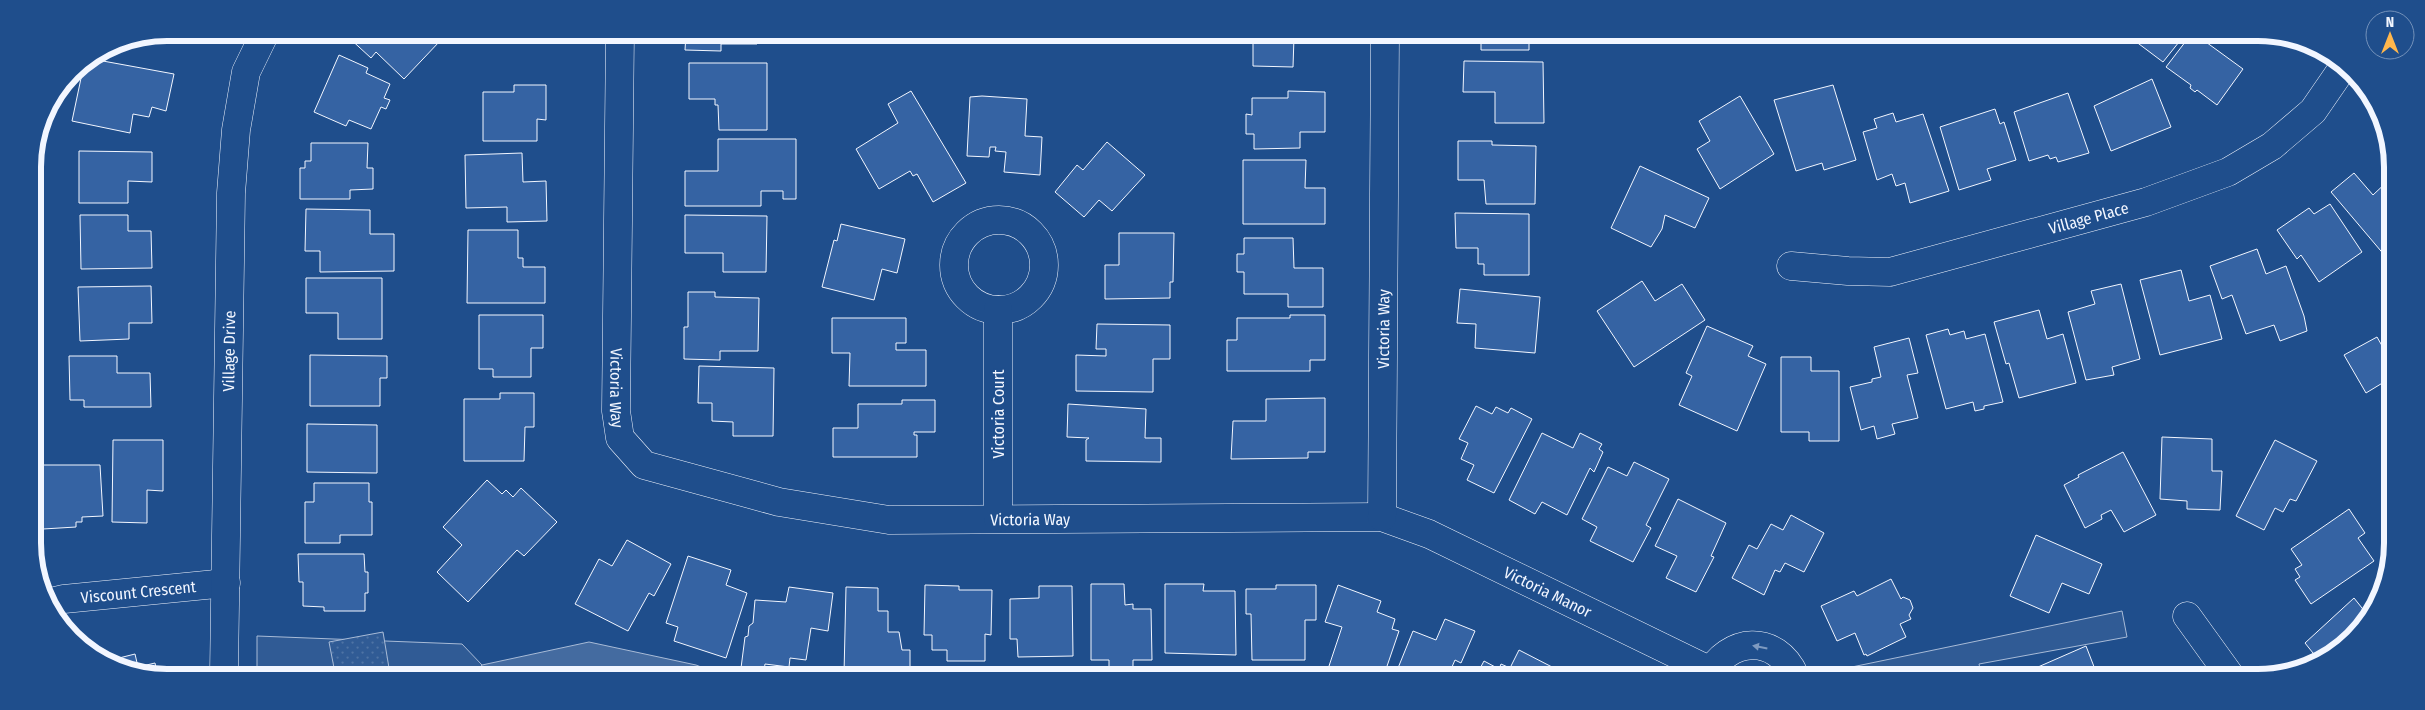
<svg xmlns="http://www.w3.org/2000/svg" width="2425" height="710" font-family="'Fira Sans Condensed',sans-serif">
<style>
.green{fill:#305b95;stroke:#a8bbd7}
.garden{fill:url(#garden-dots);stroke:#a8bbd7}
.water{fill:#446ba0;stroke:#a8bbd7}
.building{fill:#3563a3;stroke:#f2f6ff}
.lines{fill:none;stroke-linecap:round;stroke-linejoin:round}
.street-casing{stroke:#f2f6ff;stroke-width:29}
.street{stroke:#1f4e8c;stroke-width:28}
.oneway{fill:#7e9ac0}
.labels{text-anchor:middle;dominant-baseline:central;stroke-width:4;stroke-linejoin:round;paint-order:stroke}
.street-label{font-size:16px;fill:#f2f6ff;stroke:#1f4e8c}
.rim{fill:none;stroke:#f2f6ff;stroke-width:6}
</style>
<defs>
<pattern id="garden-dots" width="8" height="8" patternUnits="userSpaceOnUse" patternTransform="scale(1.25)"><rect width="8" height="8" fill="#305b95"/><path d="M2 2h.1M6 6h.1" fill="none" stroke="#4e73a5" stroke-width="1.8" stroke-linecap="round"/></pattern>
</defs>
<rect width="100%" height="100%" fill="#1f4e8c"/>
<path class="green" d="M 2122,611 L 2127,637 L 1979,664 L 1982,677 L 1968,677 L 1966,668 L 1921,677 L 1818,676 L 1818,674 Z
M 257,636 L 462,644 L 482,665 L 476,674 L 257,673 Z"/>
<path class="garden" d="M 383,632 L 390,674 L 335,673 L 329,642 Z"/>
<path class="water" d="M 589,642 L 696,665 L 719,674 L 476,674 L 482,665 Z"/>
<path class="building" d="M 350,33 L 431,33 L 440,41 L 404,79 L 376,52 L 371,58 L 347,36 Z
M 686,34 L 757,34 L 757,44 L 721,44 L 721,51 L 685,50 Z
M 1253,35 L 1325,35 L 1325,37 L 1294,37 L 1293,67 L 1253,66 Z
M 1481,35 L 1529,35 L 1529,50 L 1481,50 Z
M 2138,37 L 2183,37 L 2163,62 L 2135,41 Z
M 2189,37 L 2199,37 L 2243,69 L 2217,105 L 2197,90 L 2195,92 L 2190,88 L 2191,85 L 2166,67 Z
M 339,55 L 368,68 L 366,73 L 390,84 L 384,98 L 390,100 L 386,109 L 381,107 L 371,129 L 349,120 L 346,126 L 314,112 Z
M 92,59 L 174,74 L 166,111 L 152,107 L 149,117 L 133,114 L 130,133 L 72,121 L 84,64 Z
M 1464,61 L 1543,62 L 1544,123 L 1495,123 L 1495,92 L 1463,92 Z
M 689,63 L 767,63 L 767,130 L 719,130 L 718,105 L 715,105 L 715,99 L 689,99 Z
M 2152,79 L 2171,127 L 2111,151 L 2094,106 Z
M 514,85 L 546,85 L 546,120 L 537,119 L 537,141 L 483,141 L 483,92 L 514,92 Z
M 1833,85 L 1856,160 L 1824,170 L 1822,163 L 1796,171 L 1774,100 Z
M 911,91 L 966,183 L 933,202 L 917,174 L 913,176 L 910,171 L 879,189 L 856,149 L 898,123 L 888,104 Z
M 1288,91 L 1325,92 L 1325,132 L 1300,132 L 1300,148 L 1254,149 L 1254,134 L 1246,134 L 1246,114 L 1252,115 L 1252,98 L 1288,98 Z
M 2068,93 L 2089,153 L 2058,162 L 2056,157 L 2050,159 L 2048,155 L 2029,161 L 2014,112 Z
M 982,96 L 1027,99 L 1025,136 L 1042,137 L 1040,175 L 1004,172 L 1006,152 L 995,151 L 996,147 L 990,147 L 989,157 L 967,156 L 970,97 Z
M 1740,96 L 1774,154 L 1720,189 L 1697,149 L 1710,141 L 1699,121 Z
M 1995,109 L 2000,124 L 2004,122 L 2016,160 L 1987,169 L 1991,180 L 1959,190 L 1940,127 Z
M 1893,113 L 1896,122 L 1923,114 L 1949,191 L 1910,203 L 1905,183 L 1896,186 L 1892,174 L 1877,180 L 1863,132 L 1877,128 L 1874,119 Z
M 718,139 L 796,139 L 796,199 L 783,199 L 783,191 L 761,191 L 761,206 L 685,206 L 685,171 L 718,171 Z
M 1458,141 L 1492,141 L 1492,145 L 1536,146 L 1535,204 L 1486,204 L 1484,180 L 1458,180 Z
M 1107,142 L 1145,175 L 1112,211 L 1099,200 L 1084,217 L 1055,192 L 1077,165 L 1083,170 Z
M 311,143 L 368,143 L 367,168 L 373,168 L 373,189 L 350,190 L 350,199 L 300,199 L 300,168 L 305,168 L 305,161 L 311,161 Z
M 79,151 L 152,152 L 152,182 L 128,181 L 128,203 L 79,203 Z
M 522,153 L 523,182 L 546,181 L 547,221 L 507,222 L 507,207 L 466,208 L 465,155 Z
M 1243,160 L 1306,160 L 1305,188 L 1325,188 L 1325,224 L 1243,224 Z
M 1640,166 L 1709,198 L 1695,228 L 1665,215 L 1662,229 L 1651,247 L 1611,228 Z
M 2354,173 L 2373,195 L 2390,179 L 2389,254 L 2386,257 L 2331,192 Z
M 2330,204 L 2362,252 L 2319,282 L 2301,255 L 2297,259 L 2277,230 L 2309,208 L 2314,214 Z
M 306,209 L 370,210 L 370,234 L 394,234 L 394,271 L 320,272 L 320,251 L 305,251 Z
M 1455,213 L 1529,214 L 1529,275 L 1484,275 L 1484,264 L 1478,264 L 1478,248 L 1456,248 Z
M 80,215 L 128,215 L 128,231 L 151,231 L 152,268 L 81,269 Z
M 685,215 L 767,216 L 766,272 L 723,272 L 723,253 L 685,253 Z
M 841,224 L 905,239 L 897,273 L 882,269 L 874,300 L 822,287 L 834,240 L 837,241 Z
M 468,230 L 518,230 L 518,258 L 523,258 L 523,267 L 545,267 L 545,303 L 467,303 Z
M 1119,233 L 1174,233 L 1173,282 L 1170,282 L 1170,298 L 1105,299 L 1105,265 L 1119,265 Z
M 1244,238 L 1293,238 L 1294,268 L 1323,268 L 1323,307 L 1288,307 L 1288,294 L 1244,294 L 1244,272 L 1237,272 L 1237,254 L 1244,254 Z
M 2257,249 L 2266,274 L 2286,266 L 2304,316 L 2307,331 L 2280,341 L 2274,325 L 2246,334 L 2232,295 L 2222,299 L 2210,266 Z
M 2181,270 L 2189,301 L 2210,295 L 2222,339 L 2160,355 L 2140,280 Z
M 306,278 L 382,278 L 382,339 L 338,339 L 338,313 L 306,313 Z
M 1642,281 L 1655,301 L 1682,284 L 1705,320 L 1634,367 L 1597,311 Z
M 2121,284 L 2140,359 L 2112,367 L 2114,375 L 2086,380 L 2068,312 L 2095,304 L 2091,291 Z
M 151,286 L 152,323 L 129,323 L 129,339 L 80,341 L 78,287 Z
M 1460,289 L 1540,297 L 1535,353 L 1475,348 L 1476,324 L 1457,323 Z
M 688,292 L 715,292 L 715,297 L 759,298 L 758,351 L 720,351 L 720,360 L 684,359 L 684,327 L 688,327 Z
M 2039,310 L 2047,339 L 2063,334 L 2076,383 L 2019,398 L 2009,363 L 2006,364 L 1994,322 Z
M 479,315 L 543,315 L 543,348 L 531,348 L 531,377 L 493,377 L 493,369 L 479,369 Z
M 1290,315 L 1325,315 L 1325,360 L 1310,360 L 1310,371 L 1227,371 L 1227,340 L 1237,340 L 1237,318 L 1290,318 Z
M 832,318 L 906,318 L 906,343 L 896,343 L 896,350 L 926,350 L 926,386 L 849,386 L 850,353 L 832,353 Z
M 1097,324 L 1170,325 L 1170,359 L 1153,359 L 1153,392 L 1076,391 L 1076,355 L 1106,356 L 1106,349 L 1096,349 Z
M 1707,326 L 1753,346 L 1748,356 L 1766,364 L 1737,431 L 1679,405 L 1692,376 L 1686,373 Z
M 1948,329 L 1950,335 L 1964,331 L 1966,339 L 1985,334 L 2003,402 L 1984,406 L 1984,409 L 1975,411 L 1973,402 L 1946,409 L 1926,335 Z
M 2377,337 L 2389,358 L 2389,379 L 2366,393 L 2344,355 Z
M 1909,338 L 1918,373 L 1907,375 L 1918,418 L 1892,424 L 1895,434 L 1877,439 L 1874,426 L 1861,430 L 1850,387 L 1872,382 L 1872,379 L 1881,377 L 1874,347 Z
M 310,355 L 387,356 L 387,378 L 380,378 L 380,406 L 310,406 Z
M 69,356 L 117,356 L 117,373 L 150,373 L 151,407 L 84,407 L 84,400 L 70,400 Z
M 1781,357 L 1811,357 L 1811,371 L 1839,371 L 1839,441 L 1809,441 L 1809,432 L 1781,432 Z
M 699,366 L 774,368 L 773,436 L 733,436 L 733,422 L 712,421 L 712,403 L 698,403 Z
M 500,393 L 534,393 L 534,427 L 525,427 L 524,461 L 464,461 L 464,399 L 500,399 Z
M 1325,398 L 1325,452 L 1308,452 L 1308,458 L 1231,459 L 1233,421 L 1266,421 L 1266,399 Z
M 902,400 L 935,400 L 935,432 L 914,432 L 914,435 L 917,435 L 917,457 L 833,457 L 833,428 L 858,428 L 858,404 L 902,404 Z
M 1068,404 L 1146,409 L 1145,438 L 1161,438 L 1161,462 L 1086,461 L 1086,440 L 1089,438 L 1067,437 Z
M 1476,406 L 1492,414 L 1496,407 L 1508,413 L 1511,408 L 1532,419 L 1494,493 L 1467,480 L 1474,465 L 1461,459 L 1468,443 L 1459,439 Z
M 307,424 L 377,425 L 377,473 L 307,472 Z
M 1542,433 L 1573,448 L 1580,433 L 1602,444 L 1599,449 L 1603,452 L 1594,472 L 1590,468 L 1567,515 L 1542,502 L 1535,514 L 1509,500 Z
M 2162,437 L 2212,439 L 2212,471 L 2222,471 L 2220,510 L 2187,509 L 2187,501 L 2160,499 Z
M 113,440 L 163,440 L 163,491 L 147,490 L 147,523 L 112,522 Z
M 2275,440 L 2317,461 L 2296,501 L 2290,499 L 2283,512 L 2275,508 L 2264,530 L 2236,516 Z
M 2123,452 L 2156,515 L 2124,532 L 2111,510 L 2101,515 L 2102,519 L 2085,528 L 2064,485 L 2079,477 L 2078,475 Z
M 1634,462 L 1669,479 L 1646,525 L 1651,528 L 1633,562 L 1590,541 L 1597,527 L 1582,519 L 1608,467 L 1627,476 Z
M 43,465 L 100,465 L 103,516 L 82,517 L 82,522 L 76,522 L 76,527 L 43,529 Z
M 487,480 L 502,494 L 506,490 L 513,497 L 521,488 L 557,522 L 524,556 L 517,550 L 468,602 L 437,572 L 462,545 L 443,527 Z
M 314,483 L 369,483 L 369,502 L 372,502 L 372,535 L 340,535 L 340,543 L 305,543 L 305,502 L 314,502 Z
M 1678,499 L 1726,523 L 1711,556 L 1714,557 L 1696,592 L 1666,578 L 1677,556 L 1655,546 Z
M 2349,509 L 2365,533 L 2358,538 L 2374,561 L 2311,604 L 2295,580 L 2300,577 L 2295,569 L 2302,565 L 2291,549 Z
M 1791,515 L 1824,533 L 1804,572 L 1785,563 L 1780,572 L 1775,570 L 1764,595 L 1732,578 L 1749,545 L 1757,549 L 1771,524 L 1783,530 Z
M 2036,535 L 2102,564 L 2089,594 L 2062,583 L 2049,613 L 2010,596 Z
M 627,540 L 671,564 L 654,596 L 649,593 L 628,631 L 575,604 L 599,559 L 612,566 Z
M 298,554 L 364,554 L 365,572 L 368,572 L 368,593 L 365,593 L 365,611 L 324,611 L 324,607 L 303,606 L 303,582 L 299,582 Z
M 688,556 L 731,570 L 726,585 L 747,593 L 726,658 L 674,641 L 678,627 L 666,623 Z
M 1891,579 L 1901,599 L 1903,597 L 1910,600 L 1913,608 L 1909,615 L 1911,619 L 1900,624 L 1906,637 L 1867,656 L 1866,654 L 1864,655 L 1855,633 L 1837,641 L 1821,606 L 1854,591 L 1857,596 Z
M 1091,584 L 1124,584 L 1125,605 L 1133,604 L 1133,609 L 1151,609 L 1152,660 L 1133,660 L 1133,667 L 1109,667 L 1109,660 L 1091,660 Z
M 1165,584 L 1204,584 L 1203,591 L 1235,591 L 1236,655 L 1165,653 Z
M 925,585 L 959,586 L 959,590 L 992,590 L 991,635 L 985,634 L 985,661 L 947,661 L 947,650 L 932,650 L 932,635 L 924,635 Z
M 1276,585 L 1316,585 L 1316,620 L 1305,620 L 1305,660 L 1252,660 L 1251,614 L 1246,614 L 1246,589 L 1276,589 Z
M 1338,585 L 1381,601 L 1377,612 L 1395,619 L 1392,629 L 1399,631 L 1384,675 L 1355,675 L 1329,666 L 1342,627 L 1325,622 Z
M 1039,586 L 1072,586 L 1073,656 L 1018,657 L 1017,639 L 1010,639 L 1010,599 L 1039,598 Z
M 789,587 L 833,593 L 828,631 L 811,628 L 806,660 L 790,658 L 789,667 L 765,664 L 764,671 L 741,668 L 745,637 L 748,636 L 749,626 L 753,623 L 755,600 L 786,602 Z
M 846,587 L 878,588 L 878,611 L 888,611 L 888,632 L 899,632 L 902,650 L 910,650 L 910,675 L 844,674 Z
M 2354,598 L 2370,618 L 2340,650 L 2317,658 L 2305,643 Z
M 1445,619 L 1475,631 L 1461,663 L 1455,660 L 1448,676 L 1403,676 L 1396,673 L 1413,631 L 1436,640 Z
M 2086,646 L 2098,677 L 2023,677 L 2022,674 Z
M 1519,650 L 1554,668 L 1550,676 L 1476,676 L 1484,661 L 1499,669 L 1501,664 L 1510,668 Z
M 135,654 L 138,667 L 155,663 L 157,673 L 132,673 L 111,660 Z"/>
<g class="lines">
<defs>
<g id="street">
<path id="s1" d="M 620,33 L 616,411 L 620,438 L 644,465 L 779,502 L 889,520 L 1382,517 L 1429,534 L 1711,671"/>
<circle cx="999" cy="265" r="45"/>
<path id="s2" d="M 1791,266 L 1848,271 L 1890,272 L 2146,202 L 2228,172 L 2272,146 L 2313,111 L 2344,66"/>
<path d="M 998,310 L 998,518"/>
<path id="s3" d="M 1382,517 L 1385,35"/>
<path id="s4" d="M 51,602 L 64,599 L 226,583"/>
<path d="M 2187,616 L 2231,677"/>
<path id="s5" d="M 224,673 L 231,193 L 236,130 L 246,72 L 265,33"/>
<path d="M 1708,676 C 1728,637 1776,633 1795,676"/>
</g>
</defs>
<use href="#street" class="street-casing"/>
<use href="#street" class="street"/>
</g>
<defs><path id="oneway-solid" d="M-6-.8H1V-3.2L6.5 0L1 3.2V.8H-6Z" transform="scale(1.25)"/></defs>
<use class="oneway" href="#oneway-solid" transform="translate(1760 647) rotate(-169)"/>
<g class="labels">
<g class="street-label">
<text stroke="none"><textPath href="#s2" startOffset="305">Village Place</textPath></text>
<text stroke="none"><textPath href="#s3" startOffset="188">Victoria Way</textPath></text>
<text stroke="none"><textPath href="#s5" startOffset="322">Village Drive</textPath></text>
<text stroke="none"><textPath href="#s1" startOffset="355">Victoria Way</textPath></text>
<text transform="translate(998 414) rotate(-90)">Victoria Court</text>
<text stroke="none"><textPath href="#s1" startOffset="834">Victoria Way</textPath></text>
<text stroke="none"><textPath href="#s4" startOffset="88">Viscount Crescent</textPath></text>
<text stroke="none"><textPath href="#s1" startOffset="1368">Victoria Manor</textPath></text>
</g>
</g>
<path d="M0 0H2425V710H0ZM167 41H2258A126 126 0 0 1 2384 167V543A126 126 0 0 1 2258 669H167A126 126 0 0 1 41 543V167A126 126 0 0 1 167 41Z" fill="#1f4e8c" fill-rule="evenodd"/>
<path class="rim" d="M167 41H2258A126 126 0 0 1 2384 167V543A126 126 0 0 1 2258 669H167A126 126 0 0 1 41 543V167A126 126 0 0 1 167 41Z"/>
<g transform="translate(2390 35)"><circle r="24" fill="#1f4e8c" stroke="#7391ba"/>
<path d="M0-4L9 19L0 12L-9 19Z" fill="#ffb74d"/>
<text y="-8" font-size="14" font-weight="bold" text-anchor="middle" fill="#f2f6ff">N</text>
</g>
</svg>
